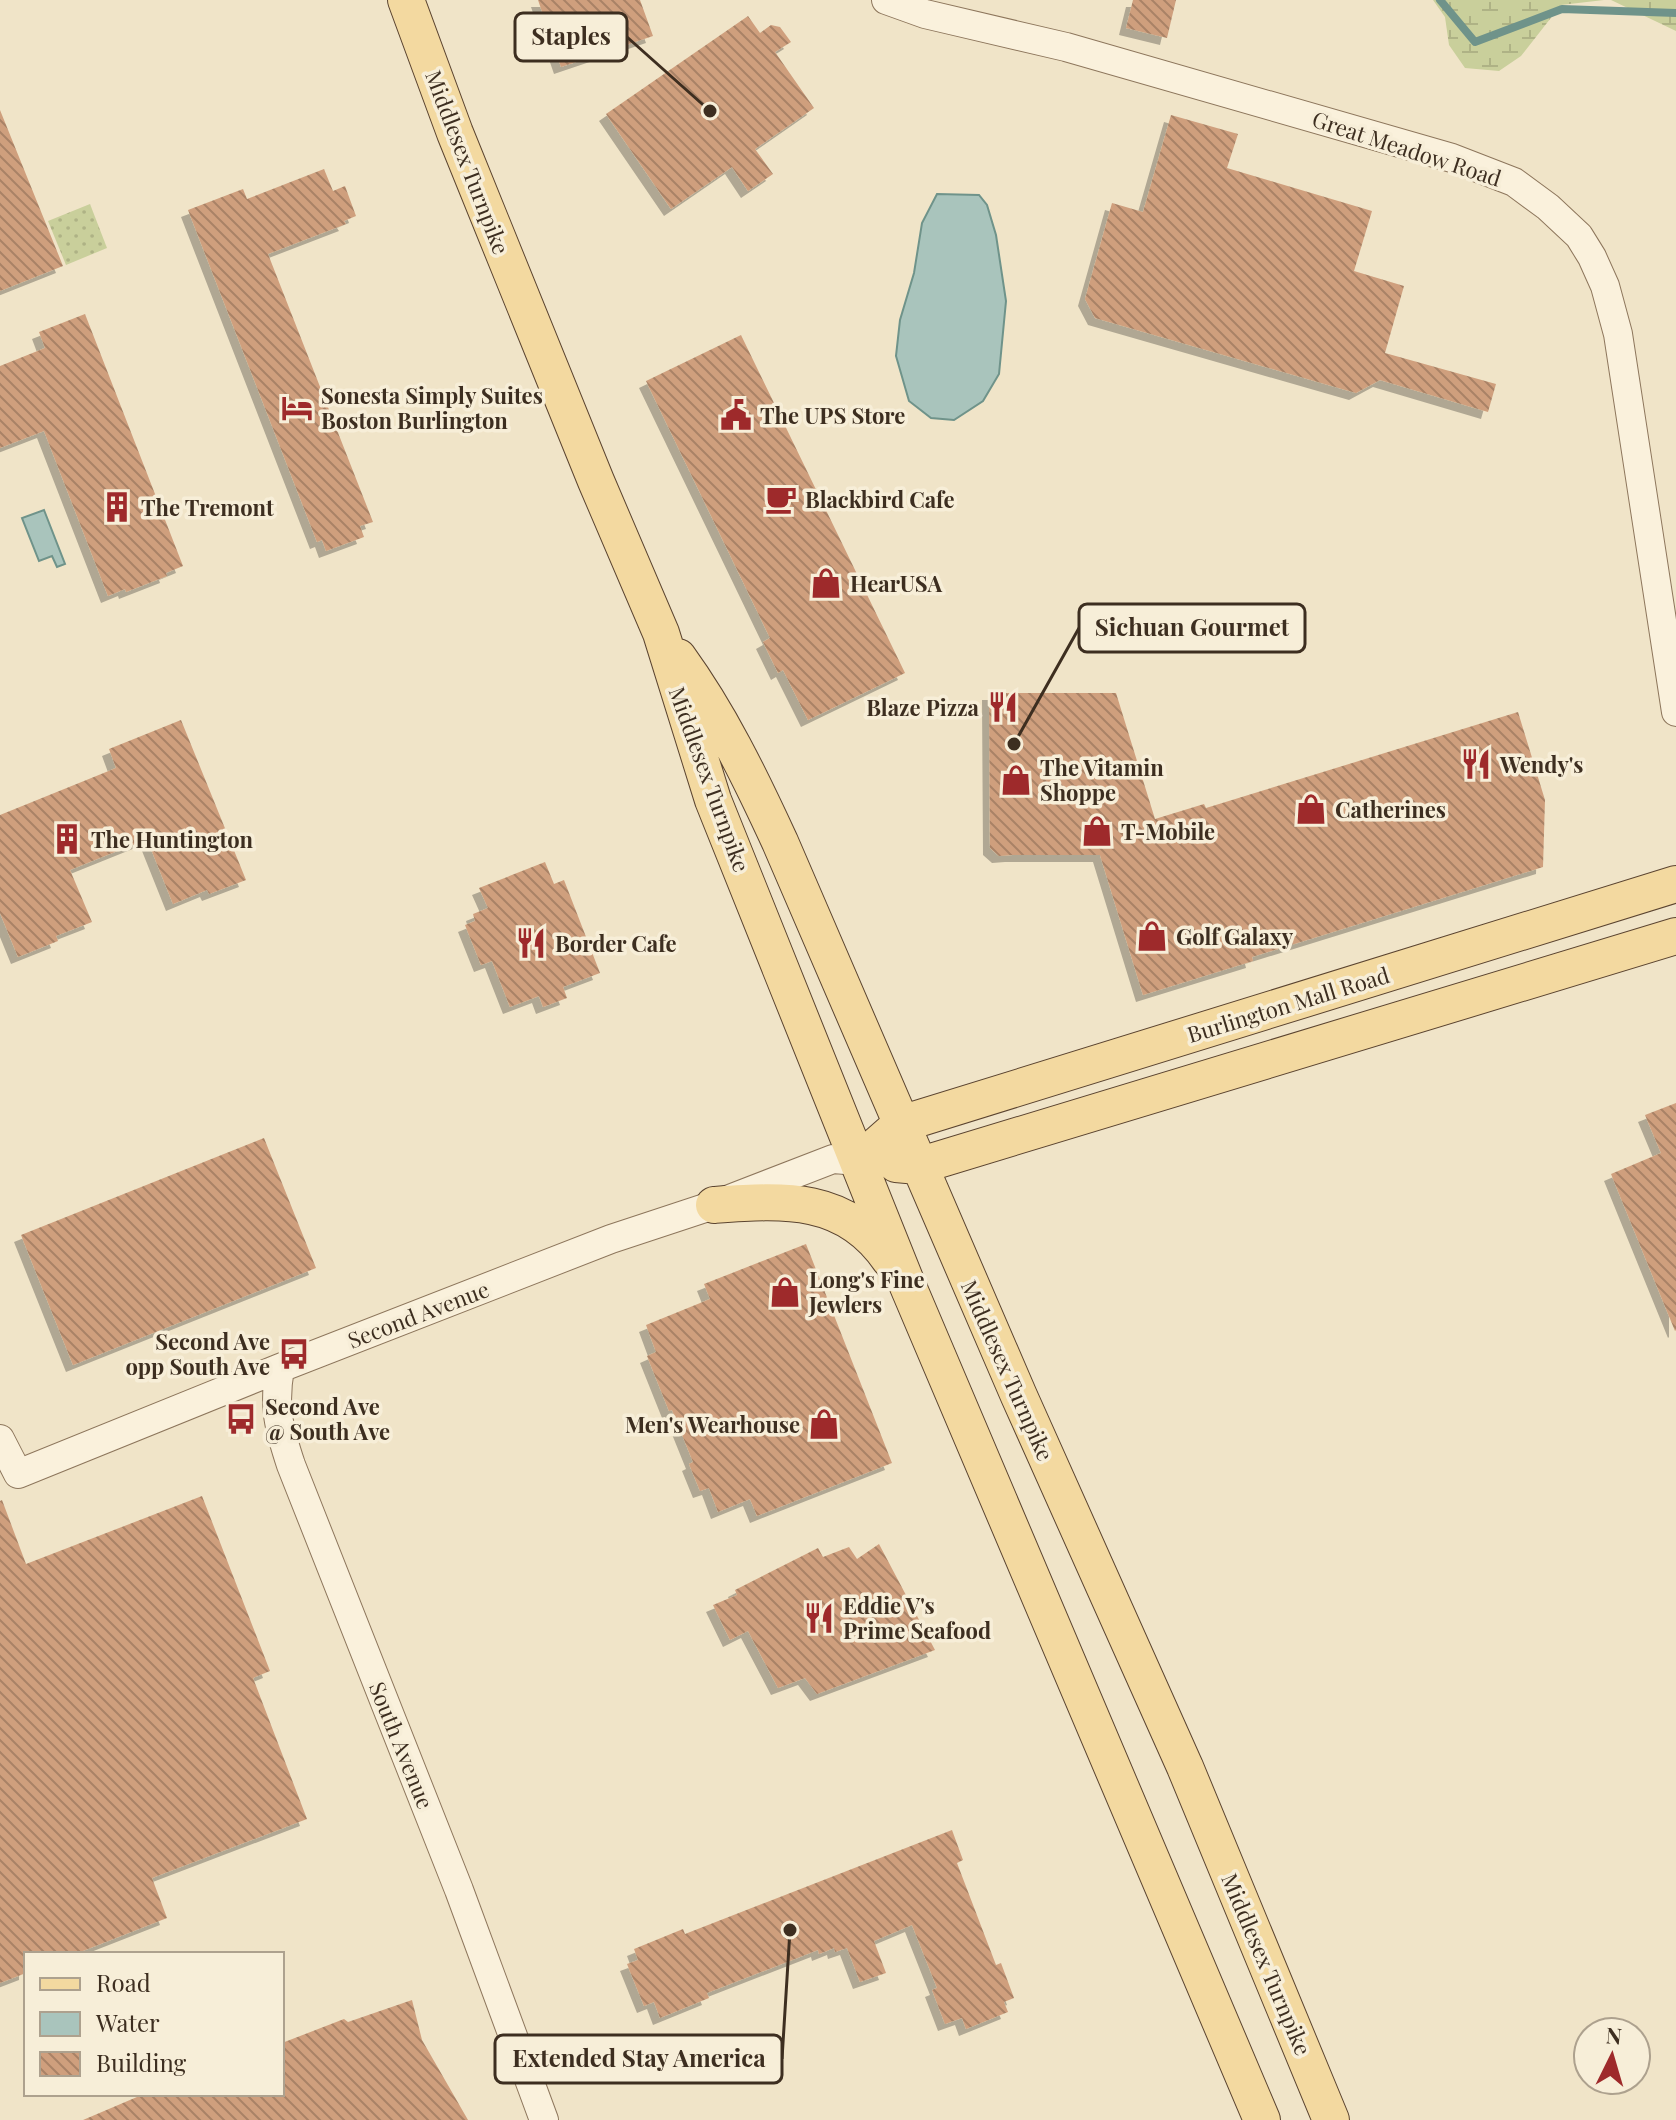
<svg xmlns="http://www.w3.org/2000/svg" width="1676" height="2120" font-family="'Playfair Display',serif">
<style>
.grass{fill:url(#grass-dots)}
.wetland{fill:url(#wetland-marsh)}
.water{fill:#a9c4bc;stroke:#6f938a;stroke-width:2}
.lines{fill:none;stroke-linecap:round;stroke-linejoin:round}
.stream{stroke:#6f938a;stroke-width:8}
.building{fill:url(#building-back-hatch);filter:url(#shadow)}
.minor-casing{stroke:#8d765c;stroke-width:30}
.major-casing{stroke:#5b4430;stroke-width:38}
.minor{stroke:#faf1dc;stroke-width:28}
.major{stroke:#f3d9a0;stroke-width:36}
.labels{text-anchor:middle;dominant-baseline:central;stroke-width:7;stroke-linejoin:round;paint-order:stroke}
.street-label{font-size:22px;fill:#3d2e20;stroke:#f7eed8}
.poi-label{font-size:22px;font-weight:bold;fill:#3d2e20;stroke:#f7eed8;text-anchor:start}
.leader{fill:none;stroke:#3d2e20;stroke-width:3}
.callout-dot{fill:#3d2e20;stroke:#f7eed8;stroke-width:3}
.callout{fill:#f7eed8;stroke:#3d2e20;stroke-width:3}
.callout-label{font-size:24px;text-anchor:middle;font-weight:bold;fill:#3d2e20}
</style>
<defs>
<pattern id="grass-dots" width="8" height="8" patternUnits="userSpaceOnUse" patternTransform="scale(2)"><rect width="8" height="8" fill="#c9cf9b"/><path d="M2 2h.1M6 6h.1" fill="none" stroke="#aeb285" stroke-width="1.8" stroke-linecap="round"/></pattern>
<pattern id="wetland-marsh" width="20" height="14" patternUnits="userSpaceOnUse" patternTransform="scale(2)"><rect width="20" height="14" fill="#c9cf9b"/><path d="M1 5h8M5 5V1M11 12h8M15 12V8" fill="none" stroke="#aeb285"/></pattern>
<pattern id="building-back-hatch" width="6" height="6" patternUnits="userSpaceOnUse" patternTransform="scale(2)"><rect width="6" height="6" fill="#cf9f7d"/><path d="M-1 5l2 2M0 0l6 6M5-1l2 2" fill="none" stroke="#a98266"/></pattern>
<filter id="shadow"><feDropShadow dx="-7" dy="7" stdDeviation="0" flood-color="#0004"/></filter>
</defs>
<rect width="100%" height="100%" fill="#f0e4c8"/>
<path class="grass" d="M 90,204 L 107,248 L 66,265 L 48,221 Z"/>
<path class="wetland" d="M 1433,0 L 1604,0 L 1561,5 L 1521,56 L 1499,71 L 1465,68 L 1449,45 L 1445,17 Z
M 1611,0 L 1676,0 L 1676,31 Z"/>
<path class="water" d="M 937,194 L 979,195 L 987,205 L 996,235 L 1006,301 L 999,374 L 983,401 L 954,420 L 931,418 L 909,401 L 896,356 L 900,320 L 914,273 L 922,223 Z
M 44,510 L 65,564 L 57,567 L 52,556 L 39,561 L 22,518 Z"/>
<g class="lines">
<path class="stream" d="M 1440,0 L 1475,42 L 1562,9 L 1676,13"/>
</g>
<path class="building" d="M 538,0 L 640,0 L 653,36 L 561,67 Z
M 1133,0 L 1176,0 L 1167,38 L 1126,28 Z
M 748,16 L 760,33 L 771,25 L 780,27 L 791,42 L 775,52 L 814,108 L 755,149 L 773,174 L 748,191 L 732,167 L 671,209 L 606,114 Z
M 0,110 L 63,266 L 0,291 Z
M 1171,115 L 1238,134 L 1227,168 L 1372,211 L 1354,271 L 1404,286 L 1385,353 L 1496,384 L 1488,412 L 1380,380 L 1356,393 L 1095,318 L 1085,299 L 1112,203 L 1143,212 Z
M 324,169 L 333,191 L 345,186 L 356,216 L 344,221 L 346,224 L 268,254 L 373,522 L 360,526 L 364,537 L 326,551 L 322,540 L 317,542 L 188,210 L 243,189 L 247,199 Z
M 85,314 L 183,566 L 166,573 L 167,576 L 126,592 L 125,589 L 108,596 L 44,431 L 0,448 L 0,366 L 45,348 L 39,332 Z
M 741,335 L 905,673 L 808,720 L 783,670 L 778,673 L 763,642 L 770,638 L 646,381 Z
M 989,693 L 1116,693 L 1155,819 L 1204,804 L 1206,808 L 1518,712 L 1545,800 L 1543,867 L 1252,957 L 1253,961 L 1143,995 L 1100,855 L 1012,855 L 999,856 L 990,848 Z
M 181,720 L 246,880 L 209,894 L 207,890 L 173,904 L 147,839 L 70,870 L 92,922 L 56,936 L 58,941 L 18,957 L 0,913 L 0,815 L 116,768 L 109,749 Z
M 545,862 L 554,884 L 564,880 L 600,973 L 563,987 L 567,998 L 543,1007 L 539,996 L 510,1007 L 492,961 L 481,965 L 465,925 L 475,921 L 473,914 L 488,908 L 479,888 Z
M 1676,1103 L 1676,1330 L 1675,1331 L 1611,1174 L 1661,1153 L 1645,1115 Z
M 264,1138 L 316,1268 L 73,1365 L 21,1235 Z
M 806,1244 L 892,1463 L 757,1516 L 750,1499 L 718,1512 L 709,1488 L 700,1491 L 689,1464 L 693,1462 L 672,1410 L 669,1411 L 647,1356 L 656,1352 L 646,1325 L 710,1299 L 704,1284 Z
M 202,1496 L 270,1671 L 253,1678 L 307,1819 L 152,1878 L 167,1918 L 75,1954 L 26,1954 L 26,1973 L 0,1983 L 0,1501 L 2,1500 L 26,1564 Z
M 879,1544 L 935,1650 L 817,1694 L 805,1678 L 778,1688 L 748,1631 L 730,1640 L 713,1605 L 737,1595 L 735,1590 L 818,1548 L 823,1557 L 849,1547 L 857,1559 Z
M 952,1830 L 963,1860 L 957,1863 L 996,1965 L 1001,1963 L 1014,1998 L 1004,2002 L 1008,2012 L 966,2029 L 962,2018 L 945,2024 L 932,1990 L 937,1988 L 912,1925 L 874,1941 L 886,1973 L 860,1982 L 847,1948 L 835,1952 L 834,1948 L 819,1954 L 818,1950 L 707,1993 L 709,1998 L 660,2018 L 654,2002 L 644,2006 L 627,1964 L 638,1960 L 634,1949 L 683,1929 L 685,1934 Z
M 412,2000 L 422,2040 L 468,2120 L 83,2120 L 144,2094 L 282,2094 L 282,2043 L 344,2019 L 348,2022 Z"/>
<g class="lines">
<defs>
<path id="minor" d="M 886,0 L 925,14 L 1066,47 L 1452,158 L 1514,182 L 1548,207 L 1579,236 L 1592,257 L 1605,286 L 1618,334 L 1676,712
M 280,1368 C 273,1407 279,1429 291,1465 L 459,1890 L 544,2120
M 0,1439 L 18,1474 L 280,1368 L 611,1239 L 714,1205 L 833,1159 L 859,1161"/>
<path id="major" d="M 406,0 L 455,133 L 596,481 L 661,633 L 713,800 L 907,1284 L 1262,2120
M 678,657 C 720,715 750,777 780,842 L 1019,1396 L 1185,1767 L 1331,2120
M 859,1161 L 901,1124 L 1676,884
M 896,1164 L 918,1166 L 1676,936
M 714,1205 C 783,1200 846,1195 890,1260"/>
</defs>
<use href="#minor" class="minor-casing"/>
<use href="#major" class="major-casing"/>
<use href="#minor" class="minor"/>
<use href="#major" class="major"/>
</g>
<defs>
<symbol id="hotel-bare" viewBox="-9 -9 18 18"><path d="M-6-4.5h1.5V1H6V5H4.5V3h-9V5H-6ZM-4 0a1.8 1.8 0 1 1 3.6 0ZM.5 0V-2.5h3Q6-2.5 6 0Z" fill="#9e2a2b" stroke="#f7eed8" stroke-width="2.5" paint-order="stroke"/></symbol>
<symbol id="civic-bare" viewBox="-9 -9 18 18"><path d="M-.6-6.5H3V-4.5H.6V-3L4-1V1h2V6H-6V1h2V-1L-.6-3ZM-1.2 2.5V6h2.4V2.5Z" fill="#9e2a2b" stroke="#f7eed8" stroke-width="2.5" paint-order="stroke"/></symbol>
<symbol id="cafe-bare" viewBox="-9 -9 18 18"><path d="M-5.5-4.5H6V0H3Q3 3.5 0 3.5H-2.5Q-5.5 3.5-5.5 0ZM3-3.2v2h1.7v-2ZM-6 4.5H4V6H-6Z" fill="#9e2a2b" stroke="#f7eed8" stroke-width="2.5" paint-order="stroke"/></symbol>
<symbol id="building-bare" viewBox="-9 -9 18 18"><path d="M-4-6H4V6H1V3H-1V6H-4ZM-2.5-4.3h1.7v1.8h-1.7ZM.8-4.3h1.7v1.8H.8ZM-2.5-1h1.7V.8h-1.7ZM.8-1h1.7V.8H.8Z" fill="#9e2a2b" stroke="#f7eed8" stroke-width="2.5" paint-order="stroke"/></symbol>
<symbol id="shop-bare" viewBox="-9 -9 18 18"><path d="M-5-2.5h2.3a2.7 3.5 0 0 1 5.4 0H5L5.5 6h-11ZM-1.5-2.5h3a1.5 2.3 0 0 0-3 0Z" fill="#9e2a2b" stroke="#f7eed8" stroke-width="2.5" paint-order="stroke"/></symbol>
<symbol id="restaurant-bare" viewBox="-9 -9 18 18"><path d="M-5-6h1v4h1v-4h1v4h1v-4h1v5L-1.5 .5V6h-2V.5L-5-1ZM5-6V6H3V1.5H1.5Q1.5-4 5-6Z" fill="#9e2a2b" stroke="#f7eed8" stroke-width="2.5" paint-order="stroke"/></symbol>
<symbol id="bus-bare" viewBox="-9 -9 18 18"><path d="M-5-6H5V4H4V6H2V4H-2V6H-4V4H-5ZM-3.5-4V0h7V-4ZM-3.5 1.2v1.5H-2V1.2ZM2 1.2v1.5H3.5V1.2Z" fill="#9e2a2b" stroke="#f7eed8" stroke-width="2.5" paint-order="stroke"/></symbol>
</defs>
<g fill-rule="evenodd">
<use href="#hotel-bare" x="275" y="386" width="44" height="44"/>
<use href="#civic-bare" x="714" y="393" width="44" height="44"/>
<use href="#cafe-bare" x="759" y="477" width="44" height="44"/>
<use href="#building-bare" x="95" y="485" width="44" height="44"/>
<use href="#shop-bare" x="804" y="561" width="44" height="44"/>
<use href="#restaurant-bare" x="981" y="685" width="44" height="44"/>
<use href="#restaurant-bare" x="1454" y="742" width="44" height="44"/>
<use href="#shop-bare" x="994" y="758" width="44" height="44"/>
<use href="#shop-bare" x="1289" y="787" width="44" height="44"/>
<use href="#shop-bare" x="1075" y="809" width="44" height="44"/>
<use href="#building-bare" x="45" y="817" width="44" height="44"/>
<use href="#shop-bare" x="1130" y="914" width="44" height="44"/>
<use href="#restaurant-bare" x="509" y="921" width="44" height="44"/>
<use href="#shop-bare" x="763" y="1270" width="44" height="44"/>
<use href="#bus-bare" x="272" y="1332" width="44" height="44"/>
<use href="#bus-bare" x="219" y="1397" width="44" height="44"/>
<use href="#shop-bare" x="802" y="1402" width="44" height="44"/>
<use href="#restaurant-bare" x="797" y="1596" width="44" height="44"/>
</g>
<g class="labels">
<g class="street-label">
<text transform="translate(1407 148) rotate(18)">Great Meadow Road</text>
<text transform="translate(468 162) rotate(69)">Middlesex Turnpike</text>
<text transform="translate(710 779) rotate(70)">Middlesex Turnpike</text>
<text transform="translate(1288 1004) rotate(-17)">Burlington Mall Road</text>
<text transform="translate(418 1314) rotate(-21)">Second Avenue</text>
<text transform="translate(1008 1370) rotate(66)">Middlesex Turnpike</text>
<text transform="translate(402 1745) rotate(68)">South Avenue</text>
<text transform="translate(1267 1964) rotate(67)">Middlesex Turnpike</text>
</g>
<g class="poi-label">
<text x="321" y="395">Sonesta Simply Suites<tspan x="321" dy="25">Boston Burlington</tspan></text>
<text x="760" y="415">The UPS Store</text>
<text x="805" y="499">Blackbird Cafe</text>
<text x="141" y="507">The Tremont</text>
<text x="850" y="583">HearUSA</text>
<text x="979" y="707" text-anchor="end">Blaze Pizza</text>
<text x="1500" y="764">Wendy's</text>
<text x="1040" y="767">The Vitamin<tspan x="1040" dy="25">Shoppe</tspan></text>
<text x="1335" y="809">Catherines</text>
<text x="1121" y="831">T-Mobile</text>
<text x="91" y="839">The Huntington</text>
<text x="1176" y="936">Golf Galaxy</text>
<text x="555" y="943">Border Cafe</text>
<text x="809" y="1279">Long's Fine<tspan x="809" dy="25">Jewlers</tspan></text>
<text x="270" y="1341" text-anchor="end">Second Ave<tspan x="270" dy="25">opp South Ave</tspan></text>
<text x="265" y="1406">Second Ave<tspan x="265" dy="25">@ South Ave</tspan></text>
<text x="800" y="1424" text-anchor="end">Men's Wearhouse</text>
<text x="843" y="1605">Eddie V's<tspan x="843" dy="25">Prime Seafood</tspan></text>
</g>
</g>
<path class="leader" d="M710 111L627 37M1014 744L1079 628M790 1930L782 2059"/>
<g class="callout-dot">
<circle cx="710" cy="111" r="8"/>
<circle cx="1014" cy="744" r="8"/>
<circle cx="790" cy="1930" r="8"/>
</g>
<g class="callout">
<rect x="515" y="13" width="112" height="48" rx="8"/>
<rect x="1079" y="604" width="226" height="48" rx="8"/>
<rect x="495" y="2035" width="287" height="48" rx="8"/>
</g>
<g class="callout-label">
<text x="571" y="45">Staples</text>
<text x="1192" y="636">Sichuan Gourmet</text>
<text x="639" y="2067">Extended Stay America</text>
</g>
<rect x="24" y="1952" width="260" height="144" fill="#f7eed8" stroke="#ada18e" stroke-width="2"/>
<rect x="40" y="1978" width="40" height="12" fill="#f3d9a0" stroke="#ada18e" stroke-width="2"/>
<text x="96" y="1992" font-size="24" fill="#3d2e20">Road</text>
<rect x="40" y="2012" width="40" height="24" fill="#a9c4bc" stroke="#ada18e" stroke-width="2"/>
<text x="96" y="2032" font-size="24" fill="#3d2e20">Water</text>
<rect x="40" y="2052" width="40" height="24" fill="url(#building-back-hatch)" stroke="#ada18e" stroke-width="2"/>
<text x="96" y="2072" font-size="24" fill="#3d2e20">Building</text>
<g transform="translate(1612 2056) rotate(5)"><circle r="38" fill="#f7eed8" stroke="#ada18e" stroke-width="2"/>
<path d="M0-6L14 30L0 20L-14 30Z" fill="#9e2a2b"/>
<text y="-12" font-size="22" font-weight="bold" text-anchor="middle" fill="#3d2e20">N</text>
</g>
</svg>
